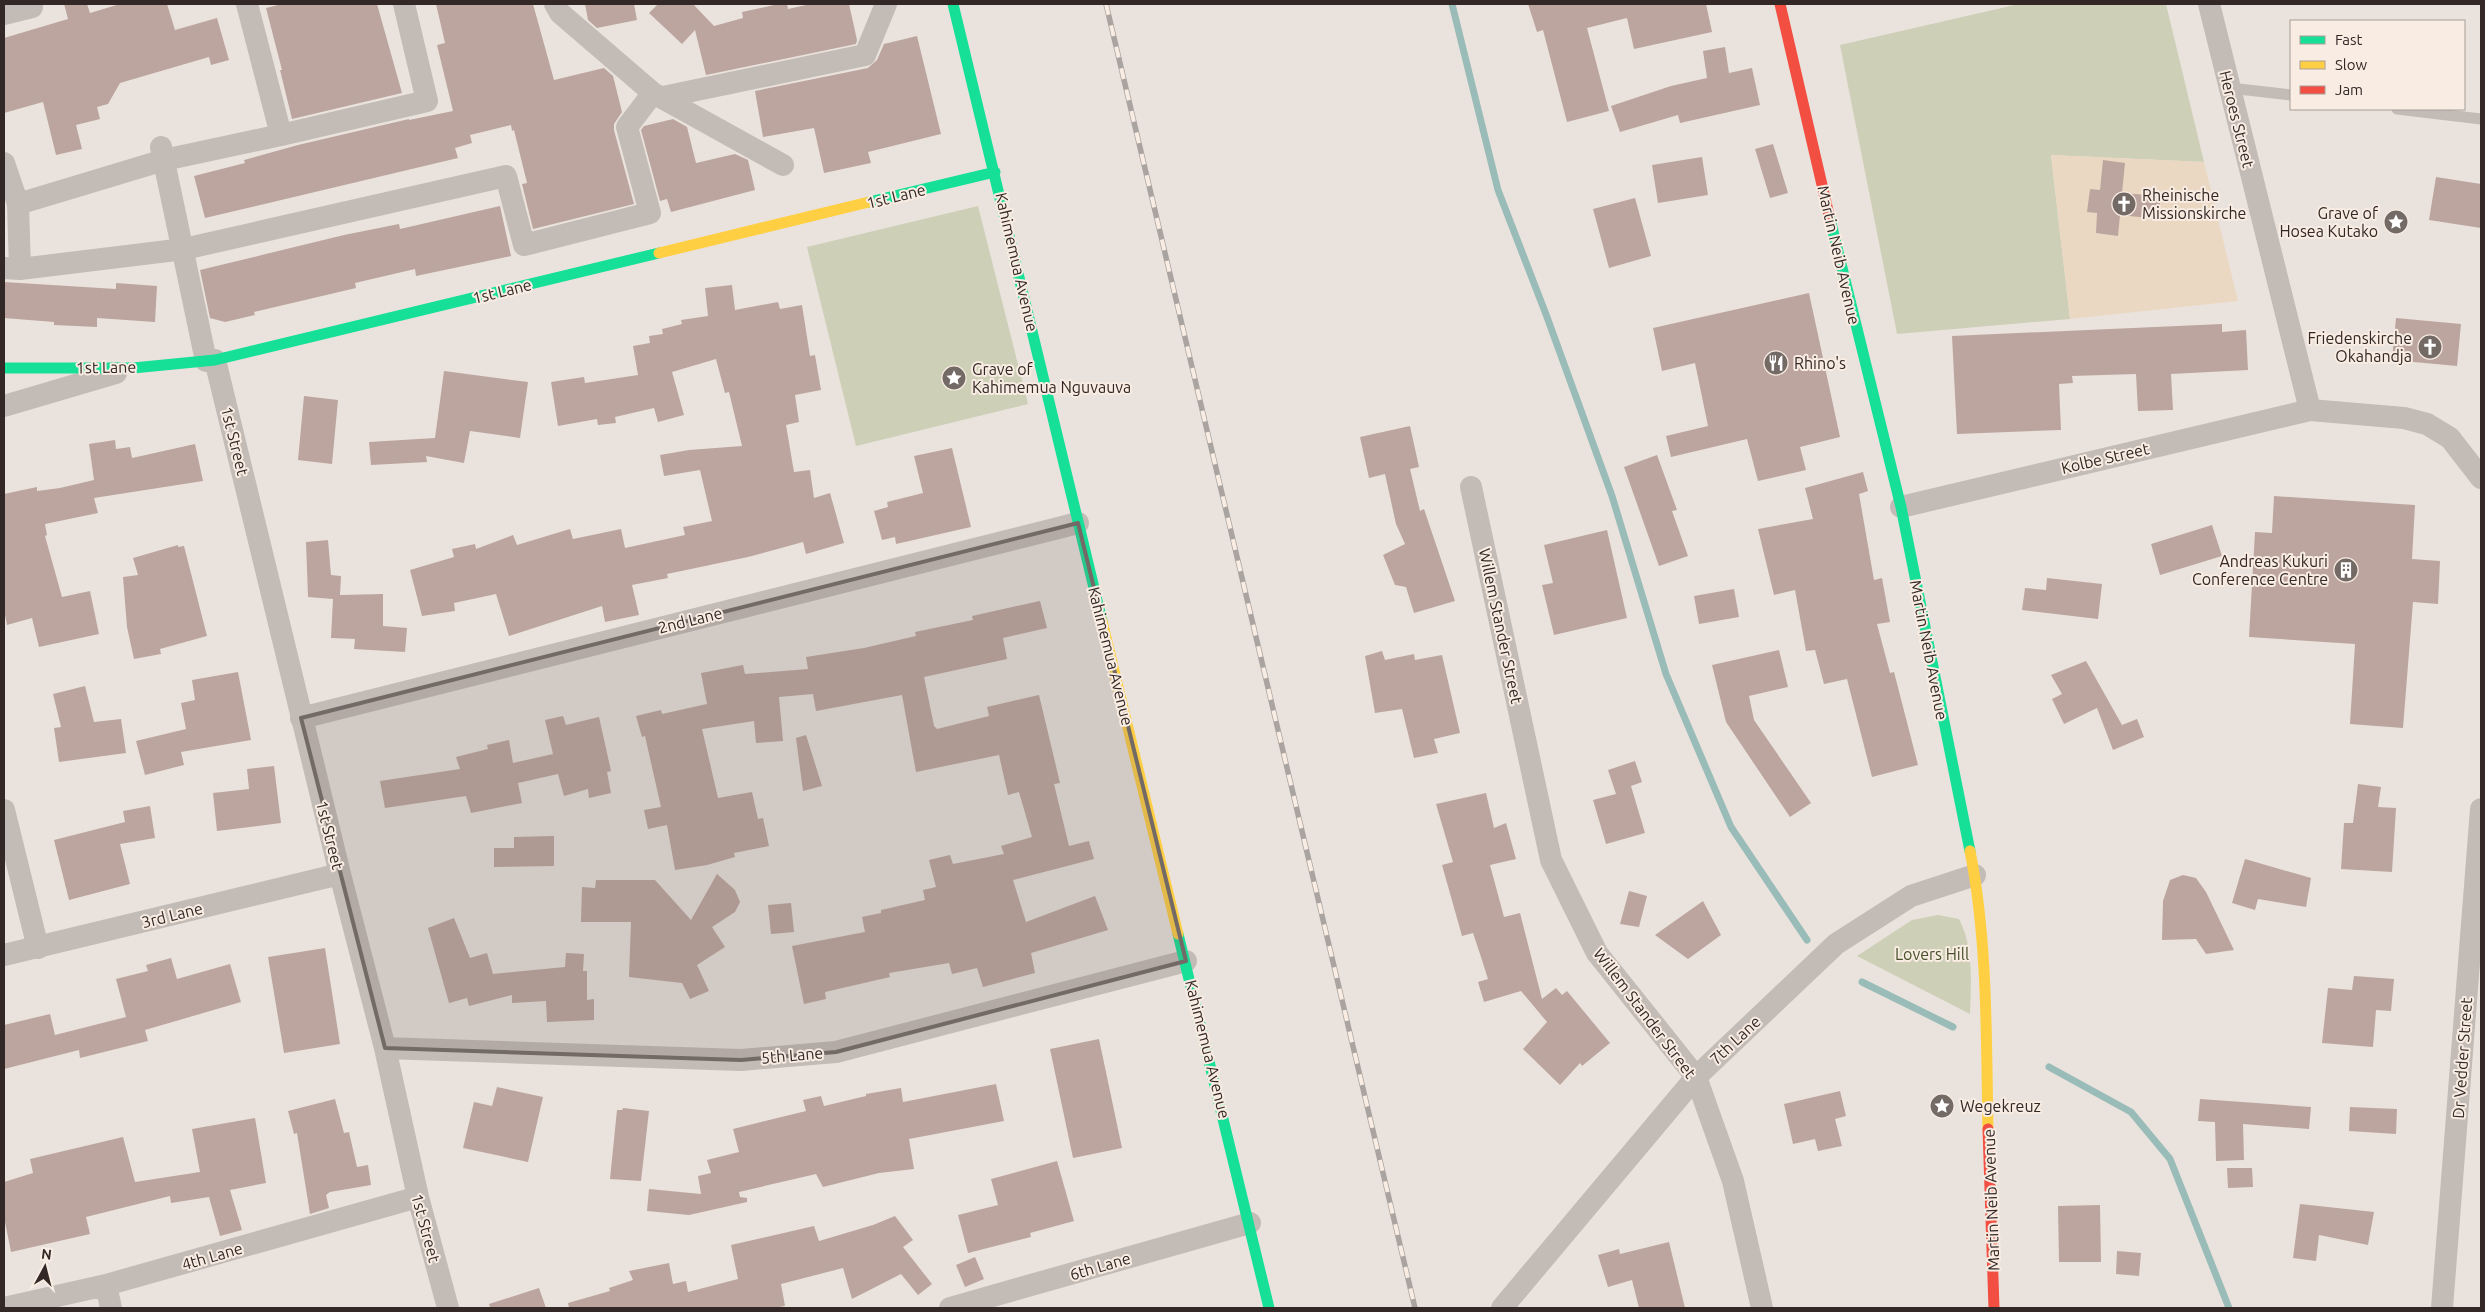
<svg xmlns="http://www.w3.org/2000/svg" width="2485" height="1312" font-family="Ubuntu,sans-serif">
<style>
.green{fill:#cdcfb7}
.sand{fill:#ebd8c3}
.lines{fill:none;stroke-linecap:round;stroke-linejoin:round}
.stream{stroke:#9abcb8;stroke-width:7}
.building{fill:#bda59f}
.lane{stroke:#c3bbb6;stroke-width:11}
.street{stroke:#c3bbb6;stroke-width:22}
.fast{stroke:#16e098;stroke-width:11}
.slow{stroke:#ffcf43;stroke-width:11}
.jam{stroke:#f24e42;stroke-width:11}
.rail-casing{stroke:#aaa4a1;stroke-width:5.5}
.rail{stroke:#f8ece3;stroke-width:4;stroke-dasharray:11;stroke-linecap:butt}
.marked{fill:#736965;fill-opacity:0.2;stroke:#736965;stroke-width:4;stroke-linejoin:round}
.labels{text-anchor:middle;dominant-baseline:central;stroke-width:4;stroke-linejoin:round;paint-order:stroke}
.street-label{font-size:16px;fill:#332825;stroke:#f8ece3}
.poi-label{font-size:16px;fill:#332825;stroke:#f8ece3;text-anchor:start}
.park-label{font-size:16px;fill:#47502a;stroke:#f8ece3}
</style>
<rect width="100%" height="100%" fill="#eae3dd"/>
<path class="green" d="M 2019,4 L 2166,4 L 2204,162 L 2051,155 L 2070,319 L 1897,334 L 1840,45 Z
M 978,206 L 1028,404 L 856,446 L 807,247 Z
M 1938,915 L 1959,919 C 1974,948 1971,982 1970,1014 L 1857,956 L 1912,920 Z"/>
<path class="sand" d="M 2051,155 L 2204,162 L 2238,301 L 2070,319 Z"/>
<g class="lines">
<path class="stream" d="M 1452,4 L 1498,190 L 1547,317 L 1612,496 L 1666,674 L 1731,827 L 1807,940
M 1862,982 L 1953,1027
M 2049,1067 L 2131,1112 L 2170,1159 L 2229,1308"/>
</g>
<path class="building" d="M 64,4 L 87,4 L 90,13 L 120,4 L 167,4 L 175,30 L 217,18 L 229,60 L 211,65 L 209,57 L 120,83 L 108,104 L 97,107 L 100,119 L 76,125 L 82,149 L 56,155 L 43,102 L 4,113 L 4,38 L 68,19 Z
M 282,4 L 377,4 L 402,93 L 292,119 L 280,70 L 282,70 L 266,8 Z
M 436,4 L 533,4 L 554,80 L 604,68 L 613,76 L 622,112 L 614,124 L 614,130 L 634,204 L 533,229 L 522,184 L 527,183 L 514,130 L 512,131 L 511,125 L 470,135 L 472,143 L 455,148 L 458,158 L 205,218 L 194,176 L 245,163 L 244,160 L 298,145 L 409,119 L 409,120 L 453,111 L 437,45 L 445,43 Z
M 585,4 L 634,4 L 637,20 L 597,28 L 588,20 Z
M 658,4 L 693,4 L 714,26 L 743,18 L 742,12 L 779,4 L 787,4 L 788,9 L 811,4 L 849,4 L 857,40 L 856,44 L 706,75 L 695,30 L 682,44 L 649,13 Z
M 1528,4 L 1706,4 L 1712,32 L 1634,49 L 1627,18 L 1587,28 L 1609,111 L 1567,122 L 1543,30 L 1537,32 Z
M 917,36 L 941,134 L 868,152 L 871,163 L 824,173 L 814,128 L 763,137 L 755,91 L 868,68 L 877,60 L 884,44 Z
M 1725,47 L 1729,73 L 1752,68 L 1760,105 L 1680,123 L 1678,115 L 1620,132 L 1611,106 L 1671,86 L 1707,78 L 1703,51 Z
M 673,119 L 687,127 L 696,163 L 735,154 L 748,160 L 755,190 L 671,212 L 667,199 L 660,201 L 641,130 L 644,126 Z
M 1773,144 L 1788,193 L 1770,198 L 1755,149 Z
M 1702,157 L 1708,195 L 1658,203 L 1652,165 Z
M 2103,160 L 2125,163 L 2122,193 L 2161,196 L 2158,219 L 2120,215 L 2118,236 L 2096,233 L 2097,213 L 2087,212 L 2090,189 L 2100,190 Z
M 2436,177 L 2481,184 L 2481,228 L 2429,220 Z
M 1635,198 L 1651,256 L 1609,268 L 1593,209 Z
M 500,206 L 511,256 L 416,276 L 415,269 L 355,283 L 356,288 L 254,312 L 255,315 L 225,322 L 210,318 L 200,270 L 344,235 L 399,224 L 400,229 Z
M 4,282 L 116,289 L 116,283 L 157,286 L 155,322 L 97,318 L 97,327 L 54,325 L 54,322 L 4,318 Z
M 732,285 L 735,310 L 778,302 L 780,309 L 802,305 L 810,356 L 815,355 L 821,390 L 795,395 L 799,422 L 786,425 L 794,472 L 810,470 L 814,498 L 830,493 L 844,543 L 806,554 L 803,542 L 748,557 L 667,574 L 668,578 L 632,585 L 639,615 L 605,622 L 602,606 L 509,636 L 496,594 L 454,603 L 455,611 L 422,616 L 410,570 L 454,557 L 452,549 L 475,544 L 476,549 L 513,535 L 517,545 L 570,529 L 573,539 L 621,529 L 625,548 L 685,535 L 683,527 L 712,521 L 700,470 L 664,476 L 660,455 L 689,450 L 742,446 L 729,392 L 725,393 L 716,359 L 672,372 L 684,415 L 658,422 L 654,408 L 615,417 L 616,423 L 598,425 L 597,419 L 558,426 L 551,382 L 584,377 L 585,383 L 638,375 L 633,346 L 650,343 L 649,336 L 663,334 L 662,329 L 682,324 L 681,320 L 708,316 L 705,288 Z
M 1809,293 L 1840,437 L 1800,447 L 1806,470 L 1758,481 L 1747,439 L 1671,457 L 1666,436 L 1708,426 L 1695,363 L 1662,371 L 1653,328 Z
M 2396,318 L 2461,324 L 2457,366 L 2392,360 Z
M 2222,324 L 2222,332 L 2246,330 L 2248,370 L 2171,374 L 2173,410 L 2138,411 L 2136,374 L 2072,376 L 2073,383 L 2059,384 L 2061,430 L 1957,434 L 1952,336 Z
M 444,371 L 528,382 L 520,438 L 470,431 L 464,463 L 426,456 L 427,462 L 371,465 L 369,442 L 435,438 Z
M 304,396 L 338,400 L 332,464 L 298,460 Z
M 1410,426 L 1419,467 L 1410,469 L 1420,511 L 1424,509 L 1455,601 L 1414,613 L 1406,587 L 1395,585 L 1383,555 L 1405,544 L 1396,524 L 1385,474 L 1369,478 L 1360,437 Z
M 115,440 L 116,449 L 130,447 L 132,458 L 195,444 L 203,481 L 94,498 L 98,513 L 45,524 L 47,535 L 45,536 L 62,597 L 90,591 L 99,634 L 39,647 L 32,618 L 7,625 L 4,610 L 4,494 L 37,487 L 37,491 L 60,488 L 94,480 L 89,444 Z
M 952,448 L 971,527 L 896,544 L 895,537 L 882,540 L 874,511 L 888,507 L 887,502 L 923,493 L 914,456 Z
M 1657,455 L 1677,510 L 1672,511 L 1688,556 L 1659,566 L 1624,467 Z
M 1863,472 L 1868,491 L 1859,494 L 1874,580 L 1882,578 L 1890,622 L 1877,624 L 1890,673 L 1894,672 L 1918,765 L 1872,777 L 1847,679 L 1824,684 L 1815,650 L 1806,651 L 1795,590 L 1774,595 L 1758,529 L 1813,519 L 1805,488 Z
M 2274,496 L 2415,505 L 2412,559 L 2440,561 L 2438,604 L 2413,602 L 2403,728 L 2350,724 L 2355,644 L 2249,637 L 2255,532 L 2272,533 Z
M 2212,525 L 2222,556 L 2160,575 L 2151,544 Z
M 1607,530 L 1627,618 L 1554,635 L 1542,585 L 1553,583 L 1544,545 Z
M 328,540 L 331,575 L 341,576 L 340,595 L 383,594 L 383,626 L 407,628 L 405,652 L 354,649 L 355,639 L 331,638 L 333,599 L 308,597 L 306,542 Z
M 178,545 L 178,547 L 184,546 L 207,636 L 160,649 L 161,654 L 134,659 L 127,627 L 123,577 L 138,575 L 133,558 Z
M 2047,578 L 2102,584 L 2098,619 L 2022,610 L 2025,588 L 2046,590 Z
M 1734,589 L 1739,617 L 1699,624 L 1694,596 Z
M 1040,601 L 1047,628 L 1003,638 L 1007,659 L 924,677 L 934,726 L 937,729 L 989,716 L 987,707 L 1039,695 L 1060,783 L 1054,784 L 1069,846 L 1089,841 L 1094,859 L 1013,880 L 1026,922 L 1095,896 L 1108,930 L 1031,953 L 1035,973 L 983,987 L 977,968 L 952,974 L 949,963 L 889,973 L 890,977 L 825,992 L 826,999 L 804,1004 L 792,946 L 865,932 L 862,917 L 881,913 L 881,910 L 925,900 L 923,890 L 936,887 L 929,860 L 950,855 L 953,864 L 1004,854 L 1001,846 L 1032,837 L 1019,792 L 1008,795 L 999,755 L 916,772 L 902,695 L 816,711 L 813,694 L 779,697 L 783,741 L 756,743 L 754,721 L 702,729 L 718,798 L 752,792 L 758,819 L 763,818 L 769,846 L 734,853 L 735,857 L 707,865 L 675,870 L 667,825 L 648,829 L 644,810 L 661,807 L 645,736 L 642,737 L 636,716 L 661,710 L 662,714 L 707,704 L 701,673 L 743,665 L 745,674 L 808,669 L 806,657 L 864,648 L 916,636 L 915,632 L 973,620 L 972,616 Z
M 1779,650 L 1788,687 L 1749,696 L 1754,720 L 1811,803 L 1790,817 L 1726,722 L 1712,665 Z
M 1382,651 L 1385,660 L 1414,654 L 1415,660 L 1442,655 L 1460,733 L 1434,739 L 1438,753 L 1414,758 L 1402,709 L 1375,713 L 1365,656 Z
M 2086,661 L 2122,725 L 2137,719 L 2144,737 L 2113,750 L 2097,708 L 2064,724 L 2052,699 L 2062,694 L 2051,675 Z
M 238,672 L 251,740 L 181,752 L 184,765 L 145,775 L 136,741 L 186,729 L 181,703 L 195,700 L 192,680 Z
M 85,686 L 94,722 L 121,719 L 126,753 L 59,762 L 54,728 L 61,727 L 53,694 Z
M 563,716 L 566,725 L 599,717 L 611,771 L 607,772 L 611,793 L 589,798 L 588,789 L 564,796 L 558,774 L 518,783 L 522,803 L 471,813 L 466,796 L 385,808 L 380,781 L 460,769 L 456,757 L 488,749 L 487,745 L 509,740 L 513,763 L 553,754 L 545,720 Z
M 806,735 L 822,786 L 803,791 L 796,738 Z
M 1635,761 L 1642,782 L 1631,786 L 1645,833 L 1606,844 L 1593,800 L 1616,794 L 1608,770 Z
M 274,766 L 281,823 L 217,831 L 213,793 L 249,789 L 247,769 Z
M 2358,784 L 2381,787 L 2378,807 L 2396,808 L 2392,872 L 2341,869 L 2344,823 L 2353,823 Z
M 1486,793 L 1494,828 L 1506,823 L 1516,859 L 1490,865 L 1504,917 L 1520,913 L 1542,999 L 1556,988 L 1562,995 L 1567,991 L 1610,1043 L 1582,1066 L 1580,1063 L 1560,1085 L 1523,1049 L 1547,1022 L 1521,991 L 1484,1002 L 1478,982 L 1488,979 L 1481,957 L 1473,933 L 1462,936 L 1442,865 L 1453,862 L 1436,804 Z
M 150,806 L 155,838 L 120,844 L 130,884 L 69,900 L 54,840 L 125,822 L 123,811 Z
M 554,836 L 554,866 L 494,867 L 494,848 L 514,848 L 514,837 Z
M 2245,859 L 2311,878 L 2306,907 L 2258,899 L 2255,910 L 2232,903 Z
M 717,874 L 735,890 L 740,902 L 735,912 L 712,927 L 725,947 L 697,965 L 709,991 L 690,999 L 682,983 L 629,977 L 631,922 L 581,922 L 582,887 L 595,888 L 596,880 L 655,880 L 691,920 Z
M 2183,875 L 2196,878 L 2206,892 L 2234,950 L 2206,954 L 2196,939 L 2162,940 L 2163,901 L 2170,880 Z
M 1629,891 L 1647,896 L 1639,927 L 1620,924 Z
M 1703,901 L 1721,935 L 1688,959 L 1655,935 Z
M 791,903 L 794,932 L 771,934 L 768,905 Z
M 454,918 L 470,958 L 487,953 L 493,974 L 565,967 L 566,953 L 584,954 L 583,971 L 587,971 L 587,1000 L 594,999 L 594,1020 L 547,1022 L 546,1001 L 512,1003 L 512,995 L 469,1006 L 467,998 L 449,1003 L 428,928 Z
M 325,948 L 340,1044 L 284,1053 L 268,957 Z
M 171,958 L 177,979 L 230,964 L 241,1002 L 145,1030 L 148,1041 L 80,1058 L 79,1050 L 4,1069 L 4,1025 L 50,1014 L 55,1035 L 126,1017 L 116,979 L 148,971 L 146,965 Z
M 2354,976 L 2394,979 L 2391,1011 L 2376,1010 L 2373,1047 L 2322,1043 L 2328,988 L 2352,990 Z
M 1099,1039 L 1122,1148 L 1073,1158 L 1050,1049 Z
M 996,1084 L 1004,1121 L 909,1139 L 914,1169 L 879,1173 L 823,1187 L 816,1174 L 739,1192 L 740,1197 L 747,1198 L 747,1202 L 689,1215 L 647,1211 L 649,1189 L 701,1194 L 698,1176 L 711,1173 L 707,1160 L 739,1152 L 733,1129 L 806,1111 L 803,1100 L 821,1096 L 824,1106 L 866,1096 L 866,1094 L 901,1088 L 903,1102 Z
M 497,1087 L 543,1097 L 528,1162 L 463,1148 L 474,1102 L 492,1106 Z
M 1840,1091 L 1846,1116 L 1835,1119 L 1842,1146 L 1818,1151 L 1815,1139 L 1793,1144 L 1784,1104 Z
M 335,1099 L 344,1133 L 349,1132 L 357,1167 L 368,1165 L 371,1185 L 330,1192 L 326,1195 L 329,1208 L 310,1214 L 297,1133 L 294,1134 L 288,1111 Z
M 2200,1099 L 2311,1107 L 2309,1129 L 2243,1124 L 2244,1160 L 2216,1161 L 2215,1122 L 2198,1121 Z
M 2350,1107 L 2397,1109 L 2396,1134 L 2349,1131 Z
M 623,1108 L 649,1111 L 641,1181 L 610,1179 L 617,1110 L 622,1110 Z
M 255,1118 L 266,1183 L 230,1190 L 242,1230 L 220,1236 L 209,1197 L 171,1203 L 170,1196 L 86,1217 L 90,1234 L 11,1252 L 4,1217 L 4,1182 L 33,1173 L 30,1159 L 123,1137 L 135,1182 L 200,1172 L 192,1129 Z
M 1057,1161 L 1074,1221 L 1030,1233 L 1031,1237 L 968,1253 L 958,1215 L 998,1205 L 991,1179 Z
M 2227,1168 L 2252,1168 L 2253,1187 L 2228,1188 Z
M 2300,1204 L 2374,1212 L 2368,1245 L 2319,1235 L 2316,1261 L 2293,1258 Z
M 2100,1205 L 2101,1262 L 2059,1262 L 2058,1206 Z
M 895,1216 L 913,1240 L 903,1247 L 932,1284 L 918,1295 L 901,1274 L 852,1299 L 843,1268 L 781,1284 L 785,1306 L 773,1308 L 569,1308 L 568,1303 L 610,1291 L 609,1288 L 633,1280 L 629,1271 L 669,1263 L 673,1284 L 686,1281 L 688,1292 L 738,1279 L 731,1245 L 814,1226 L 819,1241 L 873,1225 Z
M 1669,1242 L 1685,1308 L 1639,1308 L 1632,1280 L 1608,1287 L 1598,1255 L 1619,1249 L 1620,1254 Z
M 2117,1251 L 2141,1253 L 2139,1276 L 2116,1274 Z
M 975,1257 L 984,1279 L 965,1287 L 956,1265 Z
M 539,1288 L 546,1308 L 490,1308 L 489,1304 Z"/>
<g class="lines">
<path class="lane" d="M 2230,88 L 2291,95
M 2397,109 L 2481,119"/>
<path class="street" d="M 555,4 L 560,13 L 653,93 L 783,165
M 2209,4 L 2310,410
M 4,14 L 32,7
M 663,97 L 865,55 L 886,4
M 281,135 L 427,101 L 404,4
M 161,147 L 206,361
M 4,163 L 18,204
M 4,268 L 20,269 L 184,249 L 506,176 L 524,245 L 650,213 L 627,127 L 653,93
M 20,269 L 18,204 L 164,160 L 281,135 L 247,4
M 215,360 L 340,874 L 385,1048 L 418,1197 L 448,1308
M 4,406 L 116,373
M 1471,487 L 1551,860 L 1597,953 L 1696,1077 L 1733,1181 L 1762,1308
M 1901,507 L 2310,410 L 2404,418 L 2427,424 L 2450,438 L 2481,478
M 301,718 L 1078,523
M 4,810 L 38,948
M 4,955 L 340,874
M 385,1048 L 741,1060 L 836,1052 L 1186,961
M 106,1285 L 111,1308
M 4,1308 L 106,1285 L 418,1197
M 950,1308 L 1250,1223
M 1502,1308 L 1696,1077 L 1836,944 L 1911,896 L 1975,875
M 2442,1308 L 2481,809"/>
<path class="fast" d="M 953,4 L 1102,621
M 869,202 L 995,172
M 1829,215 L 1901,507 L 1970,851
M 4,368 L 133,368 L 215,360 L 659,253
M 1178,934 L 1269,1308"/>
<path class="slow" d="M 659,253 L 869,202
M 1102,621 L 1178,934
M 1970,851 C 1988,942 1986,1037 1988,1129"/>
<path class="jam" d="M 1780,4 L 1829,215
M 1988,1129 L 1994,1308"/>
<defs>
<path id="rail" d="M 1106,4 L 1415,1308"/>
</defs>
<use href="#rail" class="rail-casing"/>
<use href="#rail" class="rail"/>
</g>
<path class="marked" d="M 1078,523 L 1186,961 L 836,1052 L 741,1060 L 385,1048 L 301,718 Z"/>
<defs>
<symbol id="church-disc" viewBox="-11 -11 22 22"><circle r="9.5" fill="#736965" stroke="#f8ece3"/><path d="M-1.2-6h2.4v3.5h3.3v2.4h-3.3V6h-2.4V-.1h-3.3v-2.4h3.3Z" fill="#fff"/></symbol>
<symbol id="sight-disc" viewBox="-11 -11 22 22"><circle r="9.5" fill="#736965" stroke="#f8ece3"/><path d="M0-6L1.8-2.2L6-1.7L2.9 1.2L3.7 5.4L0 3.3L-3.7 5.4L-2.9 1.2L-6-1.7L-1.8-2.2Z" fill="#fff"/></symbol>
<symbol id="restaurant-disc" viewBox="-11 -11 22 22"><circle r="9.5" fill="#736965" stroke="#f8ece3"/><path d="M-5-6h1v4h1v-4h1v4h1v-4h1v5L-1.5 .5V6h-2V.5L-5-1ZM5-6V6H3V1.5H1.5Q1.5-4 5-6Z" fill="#fff"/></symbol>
<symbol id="building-disc" viewBox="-11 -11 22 22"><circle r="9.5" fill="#736965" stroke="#f8ece3"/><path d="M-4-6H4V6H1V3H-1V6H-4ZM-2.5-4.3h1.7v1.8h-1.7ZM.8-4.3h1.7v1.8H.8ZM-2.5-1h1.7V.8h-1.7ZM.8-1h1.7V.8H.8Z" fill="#fff"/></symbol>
</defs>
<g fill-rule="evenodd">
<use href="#church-disc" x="2110" y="190" width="28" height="28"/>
<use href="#sight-disc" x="2382" y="208" width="28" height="28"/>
<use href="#church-disc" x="2416" y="333" width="28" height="28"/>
<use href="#restaurant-disc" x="1762" y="349" width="28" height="28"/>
<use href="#sight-disc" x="940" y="364" width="28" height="28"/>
<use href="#building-disc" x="2332" y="556" width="28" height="28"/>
<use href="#sight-disc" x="1928" y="1092" width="28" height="28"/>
</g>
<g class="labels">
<g class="street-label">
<text transform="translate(2237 119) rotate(76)">Heroes Street</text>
<text transform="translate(896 196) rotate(-14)">1st Lane</text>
<text transform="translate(1839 255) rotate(77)">Martin Neib Avenue</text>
<text transform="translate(1017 262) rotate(77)">Kahimemua Avenue</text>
<text transform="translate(502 291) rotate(-14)">1st Lane</text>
<text transform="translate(106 367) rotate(-1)">1st Lane</text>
<text transform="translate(235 441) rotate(76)">1st Street</text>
<text transform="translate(2105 458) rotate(-13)">Kolbe Street</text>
<text transform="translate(690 620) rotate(-14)">2nd Lane</text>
<text transform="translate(1501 626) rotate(78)">Willem Stander Street</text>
<text transform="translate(1929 650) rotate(79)">Martin Neib Avenue</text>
<text transform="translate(1111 656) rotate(76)">Kahimemua Avenue</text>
<text transform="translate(330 835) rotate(76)">1st Street</text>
<text transform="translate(172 915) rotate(-14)">3rd Lane</text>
<text transform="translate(1645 1013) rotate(53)">Willem Stander Street</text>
<text transform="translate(1735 1040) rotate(-43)">7th Lane</text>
<text transform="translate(1208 1049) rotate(76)">Kahimemua Avenue</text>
<text transform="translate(792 1055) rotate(-5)">5th Lane</text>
<text transform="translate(2462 1058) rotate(-86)">Dr Vedder Street</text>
<text transform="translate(1991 1200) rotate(-92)">Martin Neib Avenue</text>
<text transform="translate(426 1228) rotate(75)">1st Street</text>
<text transform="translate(212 1256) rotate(-16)">4th Lane</text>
<text transform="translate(1100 1266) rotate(-16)">6th Lane</text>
</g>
<g class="poi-label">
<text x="2142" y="195">Rheinische<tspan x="2142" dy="18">Missionskirche</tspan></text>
<text x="2378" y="213" text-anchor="end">Grave of<tspan x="2378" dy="18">Hosea Kutako</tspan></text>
<text x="2412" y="338" text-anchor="end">Friedenskirche<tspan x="2412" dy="18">Okahandja</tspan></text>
<text x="1794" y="363">Rhino's</text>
<text x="972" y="369">Grave of<tspan x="972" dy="18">Kahimemua Nguvauva</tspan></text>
<text x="2328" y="561" text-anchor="end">Andreas Kukuri<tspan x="2328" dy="18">Conference Centre</tspan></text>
<text x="1960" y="1106">Wegekreuz</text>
</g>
<g class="park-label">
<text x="1932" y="954">Lovers Hill</text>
</g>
</g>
<rect width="2485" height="1312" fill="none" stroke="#332825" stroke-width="10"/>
<rect x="2290" y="20" width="175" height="90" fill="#f8ece3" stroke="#a99e97"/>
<rect x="2300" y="36" width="25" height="8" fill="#16e098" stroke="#a99e97"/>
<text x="2335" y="45" font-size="15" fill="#332825">Fast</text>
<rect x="2300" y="61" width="25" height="8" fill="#ffcf43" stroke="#a99e97"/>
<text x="2335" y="70" font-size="15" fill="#332825">Slow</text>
<rect x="2300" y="86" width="25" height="8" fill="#f24e42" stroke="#a99e97"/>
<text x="2335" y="95" font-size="15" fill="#332825">Jam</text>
<g transform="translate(45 1267) rotate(7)" stroke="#f8ece3" stroke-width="4" paint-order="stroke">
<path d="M0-4L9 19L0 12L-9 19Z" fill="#332825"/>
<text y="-8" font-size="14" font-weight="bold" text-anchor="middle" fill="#332825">N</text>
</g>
</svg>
